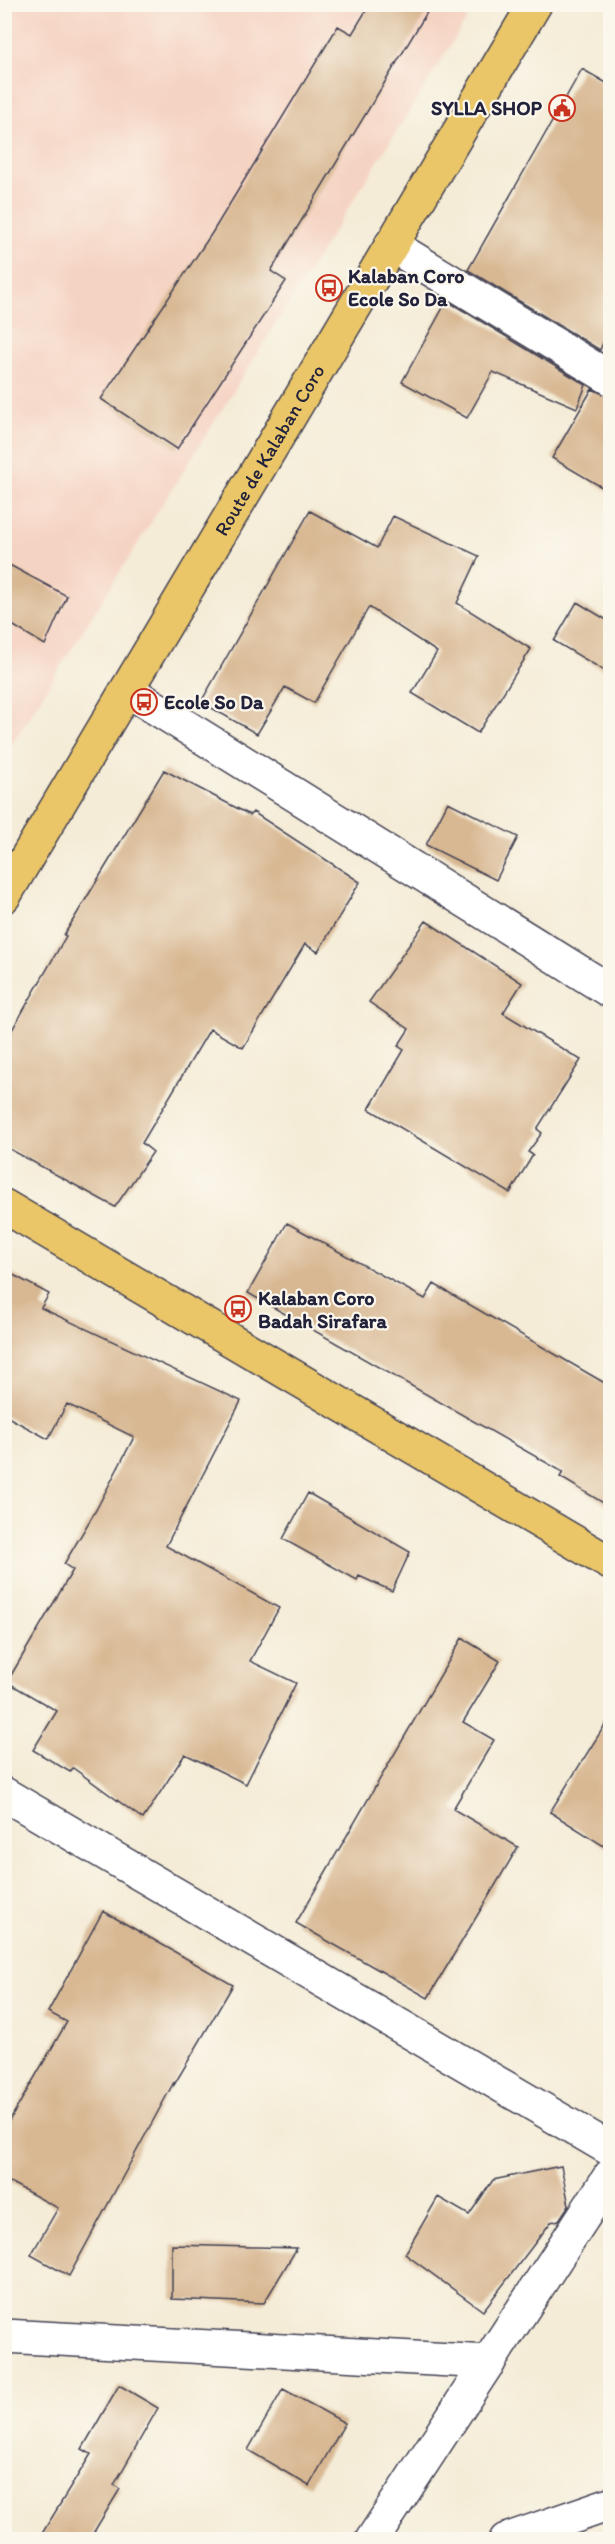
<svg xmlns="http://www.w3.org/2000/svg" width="615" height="2544" font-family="Itim,sans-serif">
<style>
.built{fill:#f5d3c2}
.building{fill:#d8b893}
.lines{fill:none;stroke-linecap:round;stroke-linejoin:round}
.minor-casing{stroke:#424052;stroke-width:36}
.major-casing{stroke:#424052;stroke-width:36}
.minor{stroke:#fff;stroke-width:33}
.major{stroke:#eac669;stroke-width:33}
.labels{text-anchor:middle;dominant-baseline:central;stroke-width:4.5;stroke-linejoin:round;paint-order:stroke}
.poi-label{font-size:20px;font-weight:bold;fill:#22223b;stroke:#fbf7ec;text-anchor:start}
.street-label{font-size:20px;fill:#22223b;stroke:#fbf7ec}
</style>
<rect width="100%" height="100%" fill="#fbf7ec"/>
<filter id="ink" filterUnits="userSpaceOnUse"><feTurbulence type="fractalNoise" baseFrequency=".0167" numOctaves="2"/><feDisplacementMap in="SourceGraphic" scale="12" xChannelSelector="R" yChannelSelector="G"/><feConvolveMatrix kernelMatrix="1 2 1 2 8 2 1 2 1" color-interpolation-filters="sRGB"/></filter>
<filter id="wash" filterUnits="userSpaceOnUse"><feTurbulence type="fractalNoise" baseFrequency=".008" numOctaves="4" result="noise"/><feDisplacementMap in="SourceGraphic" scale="24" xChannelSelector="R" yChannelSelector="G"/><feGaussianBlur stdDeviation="1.35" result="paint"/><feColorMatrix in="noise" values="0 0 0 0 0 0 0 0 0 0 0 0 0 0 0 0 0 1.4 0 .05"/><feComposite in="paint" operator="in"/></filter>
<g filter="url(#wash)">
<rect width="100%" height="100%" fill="#f4ecd7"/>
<path class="built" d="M 5,5 L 476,5 L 5,755 Z"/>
<g id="blocks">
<path class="building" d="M 370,4 L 432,4 L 271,271 L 286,281 L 177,449 L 101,399 L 212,233 L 338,26 L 352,34 Z
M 582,69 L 610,85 L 610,326 L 600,350 L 468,270 Z
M 449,302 L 586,385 L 577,408 L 493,372 L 467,418 L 402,382 L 444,306 L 446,307 Z
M 592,389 L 610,397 L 610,492 L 552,458 Z
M 310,511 L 377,548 L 393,516 L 479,556 L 457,603 L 531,649 L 478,733 L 412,693 L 437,652 L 369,607 L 314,703 L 285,687 L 257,734 L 201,702 Z
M 4,562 L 67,596 L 45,645 L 4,620 Z
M 577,602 L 610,622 L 610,674 L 554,641 Z
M 164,770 L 250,815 L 253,812 L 360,882 L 318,952 L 305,944 L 243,1048 L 210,1029 L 142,1143 L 153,1152 L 115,1207 L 4,1146 L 4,1044 L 66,936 L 64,935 Z
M 448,802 L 518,837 L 496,880 L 426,845 Z
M 426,921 L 522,983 L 503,1013 L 581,1060 L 537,1129 L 542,1133 L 528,1152 L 533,1155 L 510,1193 L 369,1109 L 404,1050 L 398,1046 L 409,1029 L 369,1002 Z
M 287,1223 L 425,1299 L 434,1284 L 610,1386 L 610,1507 L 560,1477 L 563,1472 L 248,1293 Z
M 4,1270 L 49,1294 L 41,1308 L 241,1401 L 166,1546 L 279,1608 L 250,1661 L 296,1683 L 246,1784 L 185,1754 L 143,1819 L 73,1768 L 70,1772 L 33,1750 L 57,1711 L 7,1682 L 73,1570 L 64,1564 L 96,1510 L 134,1437 L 67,1404 L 48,1439 L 4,1415 Z
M 308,1493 L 410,1552 L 392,1591 L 359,1576 L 357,1580 L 283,1539 Z
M 462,1638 L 500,1661 L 463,1722 L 494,1740 L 453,1809 L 518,1847 L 428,1998 L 296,1923 Z
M 610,1717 L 610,1850 L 550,1812 Z
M 103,1911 L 233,1985 L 174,2085 L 174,2082 L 69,2276 L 31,2255 L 58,2208 L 4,2179 L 4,2130 L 67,2022 L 48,2012 Z
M 561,2166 L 569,2205 L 559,2220 L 551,2222 L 483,2311 L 405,2254 L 438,2197 L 469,2215 L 493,2180 Z
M 172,2245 L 297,2248 L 264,2303 L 172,2299 Z
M 119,2385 L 158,2408 L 114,2485 L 120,2489 L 89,2540 L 38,2540 L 91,2454 L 82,2449 Z
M 283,2389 L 345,2423 L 309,2486 L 248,2450 Z"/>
</g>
</g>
<g filter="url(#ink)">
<use href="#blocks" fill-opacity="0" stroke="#424052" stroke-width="1.5"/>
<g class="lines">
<defs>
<path id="minor" d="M 391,245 L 610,378
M 127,690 L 610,991
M 4,1794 L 610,2149
M 4,2336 L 489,2362
M 372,2540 L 610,2176
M 506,2540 L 610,2504"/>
<g id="major">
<path id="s1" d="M 4,896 L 535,4"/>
<path d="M 4,1206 L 610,1563"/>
</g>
</defs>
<use href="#minor" class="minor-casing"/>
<use href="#major" class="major-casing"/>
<use href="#minor" class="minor"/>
<use href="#major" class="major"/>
</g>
</g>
<defs>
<symbol id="civic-ring" viewBox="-11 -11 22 22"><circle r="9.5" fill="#fbf7ec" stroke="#c8321e" stroke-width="1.5"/><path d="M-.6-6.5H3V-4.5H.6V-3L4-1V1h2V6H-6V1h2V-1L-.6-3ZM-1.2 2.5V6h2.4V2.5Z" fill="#c8321e"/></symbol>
<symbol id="bus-ring" viewBox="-11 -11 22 22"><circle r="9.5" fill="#fbf7ec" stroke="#c8321e" stroke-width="1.5"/><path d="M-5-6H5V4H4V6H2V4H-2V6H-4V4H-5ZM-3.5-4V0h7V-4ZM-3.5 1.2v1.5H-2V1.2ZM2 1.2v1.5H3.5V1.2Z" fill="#c8321e"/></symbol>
</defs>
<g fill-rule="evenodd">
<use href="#civic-ring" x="547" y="93" width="30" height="30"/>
<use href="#bus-ring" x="314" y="273" width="30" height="30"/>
<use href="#bus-ring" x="129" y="687" width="30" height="30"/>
<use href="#bus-ring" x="223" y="1294" width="30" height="30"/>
</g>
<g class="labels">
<g class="poi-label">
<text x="542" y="108" text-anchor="end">SYLLA SHOP</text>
<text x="348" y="276">Kalaban Coro<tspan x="348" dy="23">Ecole So Da</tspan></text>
<text x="164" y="702">Ecole So Da</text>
<text x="258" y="1298">Kalaban Coro<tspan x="258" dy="23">Badah Sirafara</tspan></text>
</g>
<g class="street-label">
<text stroke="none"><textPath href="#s1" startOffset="519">Route de Kalaban Coro</textPath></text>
</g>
</g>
<rect width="615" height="2544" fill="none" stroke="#fbf7ec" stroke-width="24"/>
</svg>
